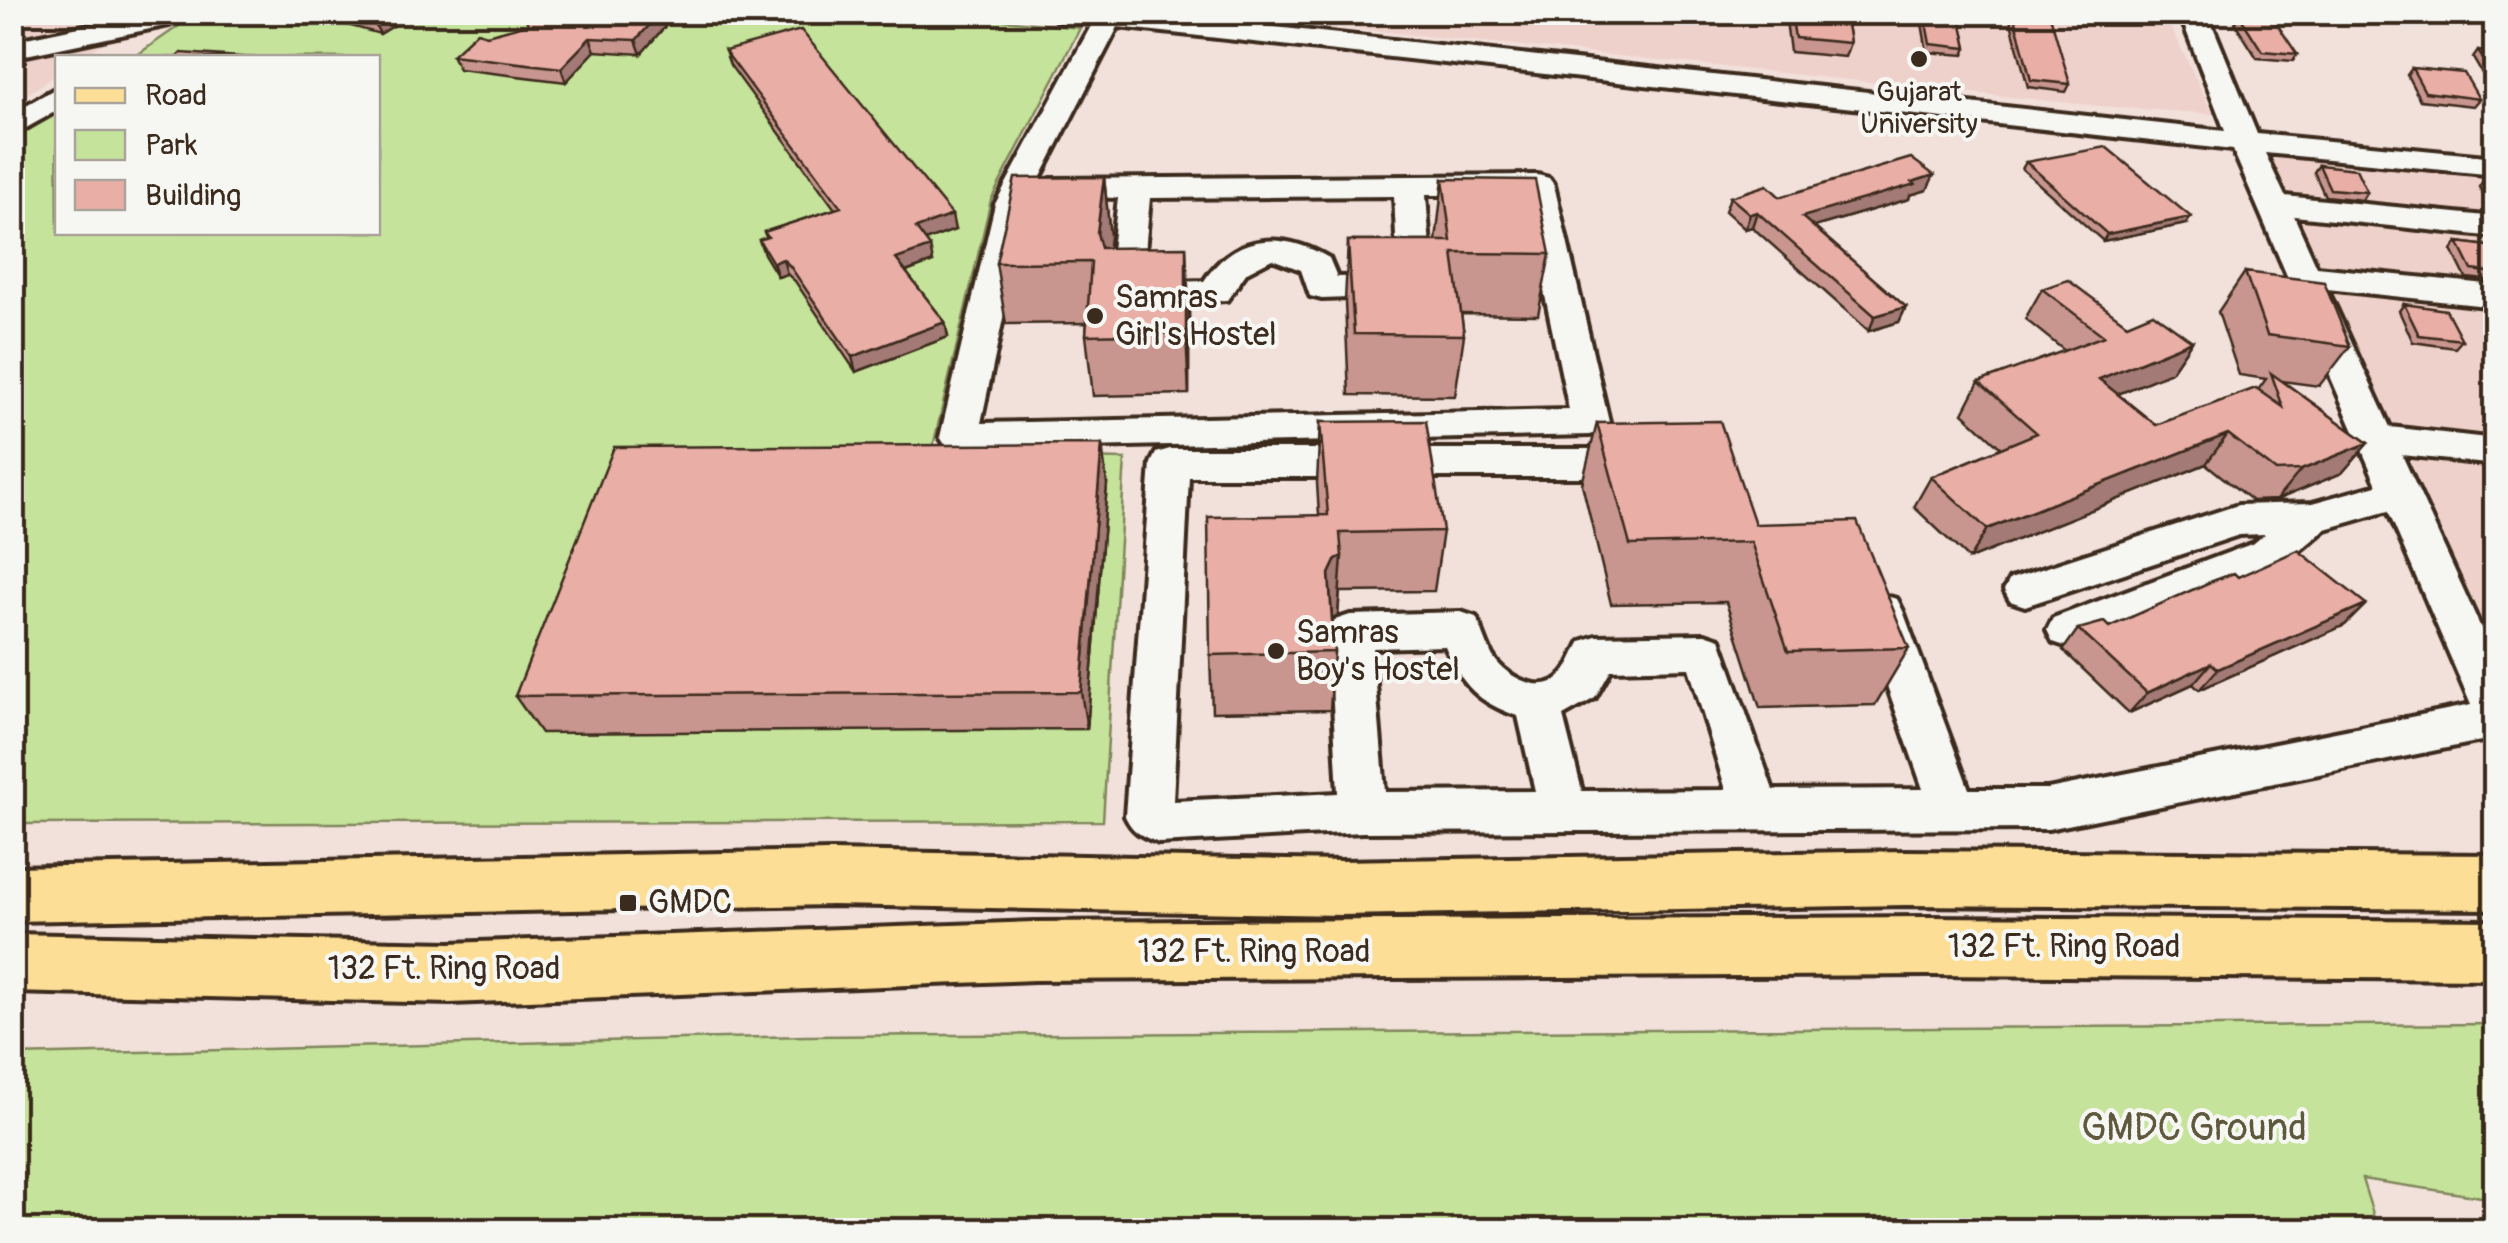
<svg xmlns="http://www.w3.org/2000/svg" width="2508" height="1243" font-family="Pangolin,sans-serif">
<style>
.built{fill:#efd1cb}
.green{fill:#c5e39a;stroke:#80865c;stroke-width:2.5}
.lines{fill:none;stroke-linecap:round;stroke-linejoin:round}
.minor-casing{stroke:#3b2a1e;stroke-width:8}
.major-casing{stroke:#3b2a1e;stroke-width:8}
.minor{fill:#f6f6f2;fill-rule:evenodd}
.major{fill:#fdde96;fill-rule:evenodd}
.wall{fill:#c8968f;stroke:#3b2a1e;stroke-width:2.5}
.shaded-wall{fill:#a37a74;stroke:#3b2a1e;stroke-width:2.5}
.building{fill:#e9aea6;stroke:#3b2a1e;stroke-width:2.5}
.poi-dot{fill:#3b2a1e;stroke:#f6f6f2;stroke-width:4}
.labels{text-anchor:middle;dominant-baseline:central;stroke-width:8;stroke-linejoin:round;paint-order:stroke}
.far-poi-label{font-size:28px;fill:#3b2a1e;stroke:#f6f6f2}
.poi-label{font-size:32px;fill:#3b2a1e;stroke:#f6f6f2;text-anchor:start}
.street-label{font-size:32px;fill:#3b2a1e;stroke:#f6f6f2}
.near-park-label{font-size:38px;fill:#5e583d;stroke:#f6f6f2}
</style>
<rect width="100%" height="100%" fill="#f2e0db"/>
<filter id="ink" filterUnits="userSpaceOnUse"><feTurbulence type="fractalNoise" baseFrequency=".01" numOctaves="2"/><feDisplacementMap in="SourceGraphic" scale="20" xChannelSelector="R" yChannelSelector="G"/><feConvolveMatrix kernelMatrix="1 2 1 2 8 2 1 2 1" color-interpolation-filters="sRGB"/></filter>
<g filter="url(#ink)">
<path class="built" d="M 13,13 L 149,13 L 82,57 L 58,58 L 57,74 L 13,104 Z
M 1204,13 L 2164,13 L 2213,114 L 2099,106 Z
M 2261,152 L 2495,174 L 2495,662 Z"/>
<path class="green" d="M 199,12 L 928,12 L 1080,28 L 991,200 L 931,455 L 1125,459 L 1103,821 L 13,824 L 13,141 L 57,110 L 58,232 L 378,232 L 378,58 L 134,57 Z
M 2495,1024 L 2495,1199 L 2362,1179 L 2378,1230 L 13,1230 L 13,1055 L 807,1036 Z"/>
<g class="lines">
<defs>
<path id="minor" d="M 151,12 L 180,12 L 183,17 L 169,25 L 12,58 L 12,41 Z
M 1044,12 L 1137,12 L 2225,131 L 2179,12 L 2207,12 L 2257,134 L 2496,157 L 2496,175 L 2265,153 L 2285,196 L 2496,217 L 2496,237 L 2294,216 L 2317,267 L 2496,285 L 2496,307 L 2327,289 L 2390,427 L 2496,439 L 2496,465 L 2402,455 L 2496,661 L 2496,738 L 2048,829 L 1363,832 L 1159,843 C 1142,836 1133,833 1125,816 L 1151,463 L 1156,453 L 1170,449 L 1643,449 L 1657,453 L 1662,463 L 1657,473 L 1643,477 L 1189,477 L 1173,801 L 1338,793 L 1329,632 L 1335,620 L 1350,615 L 1461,612 L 1476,617 C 1482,629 1486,643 1492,655 C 1502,673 1533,692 1554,681 C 1569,672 1573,655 1581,641 L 1596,636 L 1705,634 L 1720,639 L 1773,790 L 1923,789 L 1861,611 L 1867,599 L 1882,595 L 1897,599 L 1903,611 L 1969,789 L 2048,789 L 2471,705 L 2388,511 L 2326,529 L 2282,565 L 2068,647 L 2053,642 L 2047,630 L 2053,618 L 2254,543 L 2265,534 L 2239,535 L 2025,606 L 2010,601 L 2004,590 L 2010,579 L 2238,505 L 2312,503 L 2377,485 L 2233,150 L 1118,27 L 1027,204 L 981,423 L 1569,410 L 1524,195 L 1426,195 L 1433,287 L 1428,295 L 1322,299 L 1310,296 L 1301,270 L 1272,259 L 1247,272 L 1227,300 L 1124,305 L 1112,302 L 1107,294 L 1118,198 L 1040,196 L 1035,189 L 1040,182 L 1051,179 L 1538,175 L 1549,178 L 1554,185 L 1609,422 L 1603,431 L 1590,435 L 959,450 L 946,446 L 940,437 L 995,204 L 1092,24 L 1057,20 ZM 1394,196 L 1398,276 L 1337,277 L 1329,258 C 1282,231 1235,233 1204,281 L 1142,283 L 1150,198 ZM 1445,646 C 1461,685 1479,703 1518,716 L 1535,791 L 1385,792 L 1373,648 ZM 1689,668 L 1726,790 L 1582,791 L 1563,716 L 1595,698 L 1611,670 Z
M 58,87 L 58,110 L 12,136 L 12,113 Z"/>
<path id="major" d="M 832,851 L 1341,861 L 1905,851 L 2496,855 L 2496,909 L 1905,905 L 1341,915 L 832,905 L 12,921 L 12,867 Z
M 1928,917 L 2496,921 L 2496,979 L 1928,975 L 1034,980 L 450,1003 L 12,992 L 12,934 L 450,943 L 1034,922 Z"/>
</defs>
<use href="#minor" class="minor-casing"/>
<use href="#major" class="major-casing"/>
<use href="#minor" class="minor"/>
<use href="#major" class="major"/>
</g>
<path class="wall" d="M 312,12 L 416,12 L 380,34 L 314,16 Z
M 1785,12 L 1845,12 L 1850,43 L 1845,57 L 1790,52 Z
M 1920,12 L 1959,12 L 1967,48 L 1964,55 L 1927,52 Z
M 2013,12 L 2070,84 L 2066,92 L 2028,87 L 2010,19 Z
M 2239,15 L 2297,54 L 2293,61 L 2257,58 L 2235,23 Z
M 673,17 L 641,54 L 595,51 L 566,82 L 459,69 L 452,55 L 487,35 Z
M 725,51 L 955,230 L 925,240 L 933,262 L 906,272 L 945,322 L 948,337 L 856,372 L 795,281 L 787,274 L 778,277 L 764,254 L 759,240 L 766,237 L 764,232 L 835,209 L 730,65 Z
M 2478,51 L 2496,53 L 2496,83 L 2487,82 L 2473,58 Z
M 2412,68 L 2479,99 L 2473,106 L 2420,100 L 2407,75 Z
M 2026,162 L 2186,224 L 2103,241 L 2022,169 Z
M 2319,165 L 2367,192 L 2362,200 L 2325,196 L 2314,172 Z
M 1104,177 L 1110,237 L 1109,248 L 1189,308 L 1189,394 L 1093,396 L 1086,335 L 1087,323 L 1006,324 L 996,263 Z
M 1443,179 L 1550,254 L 1538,315 L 1461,314 L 1464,335 L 1455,396 L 1349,395 L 1345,302 L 1348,241 L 1436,241 Z
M 2484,179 L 2496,181 L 2496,212 L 2493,212 L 2479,187 Z
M 1927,190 L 1910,195 L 1909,199 L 1814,227 L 1906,307 L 1899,322 L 1869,331 L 1752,227 L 1745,229 L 1725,211 L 1730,197 L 1780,197 Z
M 2458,242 L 2496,247 L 2496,281 L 2466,278 L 2452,250 Z
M 2245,272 L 2350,346 L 2319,386 L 2282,381 L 2368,443 L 2342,473 L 2276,500 L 2252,501 L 2206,464 L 1969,559 L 1914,507 L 1931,477 L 2001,448 L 1963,413 L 1979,382 L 2065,351 L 2025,319 L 2042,289 L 2127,324 L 2192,341 L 2171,372 L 2117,394 L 2156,425 L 2258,390 L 2266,379 L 2239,375 L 2218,312 Z
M 2404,304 L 2462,340 L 2455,348 L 2413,342 L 2399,311 Z
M 1320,422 L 1443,531 L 1434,591 L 1340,592 L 1338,615 L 1332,618 L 1334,652 L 1330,710 L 1212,712 L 1210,655 L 1319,515 L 1317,483 Z
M 1597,423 L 1755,524 L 1909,648 L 1875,705 L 1760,708 L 1726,602 L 1611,604 L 1582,484 Z
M 1107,484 L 1087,729 L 541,733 L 515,696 Z
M 2238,577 L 2366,604 L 2345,625 L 2199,690 L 2193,684 L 2129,713 L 2063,650 L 2078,629 L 2109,627 Z"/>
<path class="shaded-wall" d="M 386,12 L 416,12 L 380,34 L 373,20 Z
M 661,12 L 671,12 L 673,17 L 641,54 L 636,40 Z
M 590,38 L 595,51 L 566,82 L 561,68 Z
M 1934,175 L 1927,190 L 1910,195 L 1909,199 L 1797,232 L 1802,217 Z
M 1104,177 L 1110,237 L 1103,294 L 1097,233 Z
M 1757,212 L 1752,227 L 1745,229 L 1750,214 Z
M 952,215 L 955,230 L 919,243 L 916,228 Z
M 2191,217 L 2186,224 L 2103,241 L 2107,234 Z
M 930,247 L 933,262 L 900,274 L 896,259 Z
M 1186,247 L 1189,308 L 1189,394 L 1186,333 Z
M 783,259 L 787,274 L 778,277 L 773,263 Z
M 1906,307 L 1899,322 L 1869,331 L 1875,316 Z
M 945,322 L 948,337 L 856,372 L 852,357 Z
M 2192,341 L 2171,372 L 2080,410 L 2099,379 Z
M 2228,434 L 2206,464 L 1969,559 L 1987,529 Z
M 2368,443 L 2342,473 L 2276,500 L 2301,470 Z
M 1102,444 L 1107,484 L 1087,729 L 1081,692 Z
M 1342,556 L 1338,615 L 1332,618 L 1329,574 L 1336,559 Z
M 2366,604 L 2345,625 L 2199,690 L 2218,669 Z
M 2211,663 L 2193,684 L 2129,713 L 2147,693 Z"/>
<path class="building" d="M 345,12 L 386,12 L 373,20 Z
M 523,12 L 661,12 L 636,40 L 590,38 L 561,68 L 452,55 L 477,32 L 487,35 L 528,24 Z
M 1791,12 L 1845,12 L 1850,43 L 1795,38 Z
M 1924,12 L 1959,12 L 1967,48 L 1930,44 Z
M 2013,12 L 2032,14 L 2036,12 L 2049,12 L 2070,84 L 2031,80 Z
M 2239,15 L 2273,18 L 2297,54 L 2262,51 Z
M 801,30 L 952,215 L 916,228 L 930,247 L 896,259 L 945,322 L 852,357 L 790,266 L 783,259 L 773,263 L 759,240 L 768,237 L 764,232 L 841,207 L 725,51 Z
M 2478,51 L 2496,53 L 2496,75 L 2493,75 Z
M 181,53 L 255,58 L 176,58 Z
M 2412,68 L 2464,73 L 2479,99 L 2425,92 Z
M 2106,147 L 2191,217 L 2107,234 L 2026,162 Z
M 1911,158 L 1934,175 L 1912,182 L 1915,184 L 1802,217 L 1906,307 L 1875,316 L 1757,212 L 1750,214 L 1730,197 L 1767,185 L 1780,197 Z
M 2319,165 L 2356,169 L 2367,192 L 2330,189 Z
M 1104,177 L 1097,233 L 1101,248 L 1186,247 L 1186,333 L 1086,335 L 1091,262 L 996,263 L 1015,178 Z
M 1443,179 L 1535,180 L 1550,254 L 1453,253 L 1464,335 L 1354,334 L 1348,241 L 1451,241 Z
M 2484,179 L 2496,181 L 2496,198 Z
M 2458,242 L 2496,247 L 2496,273 L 2472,270 Z
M 2245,272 L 2324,282 L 2350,346 L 2267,335 Z
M 2068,280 L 2127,324 L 2153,313 L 2192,341 L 2099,379 L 2156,425 L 2256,388 L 2283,407 L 2271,373 L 2368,443 L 2301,470 L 2276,471 L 2228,434 L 1987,529 L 1931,477 L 2037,433 L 1979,382 L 2104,336 L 2042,289 Z
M 2404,304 L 2446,310 L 2462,340 L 2419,335 Z
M 1426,421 L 1443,531 L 1340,533 L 1342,556 L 1336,559 L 1329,574 L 1334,652 L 1210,655 L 1208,517 L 1328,515 L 1320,422 Z
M 1720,421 L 1755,524 L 1857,521 L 1909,648 L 1788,651 L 1751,542 L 1630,545 L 1597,423 Z
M 1102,444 L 1081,692 L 515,696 L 614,447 Z
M 2298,550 L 2366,604 L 2218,669 L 2211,663 L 2147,693 L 2078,629 L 2104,622 L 2109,627 L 2210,582 L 2234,573 L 2238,577 Z"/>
</g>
<g class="poi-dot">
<circle cx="1919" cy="59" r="10"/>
<circle cx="1095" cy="316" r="10"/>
<circle cx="1276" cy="651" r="10"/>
<rect x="618" y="893" width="20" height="20" rx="5"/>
</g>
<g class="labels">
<g class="far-poi-label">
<text x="1919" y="92">Gujarat<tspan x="1919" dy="32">University</tspan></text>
</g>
<g class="poi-label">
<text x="1115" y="298">Samras<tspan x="1115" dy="37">Girl's Hostel</tspan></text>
<text x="1296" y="633">Samras<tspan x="1296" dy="37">Boy's Hostel</tspan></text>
<text x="648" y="903">GMDC</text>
</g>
<g class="street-label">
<text x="2064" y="947">132 Ft. Ring Road</text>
<text x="1254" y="952">132 Ft. Ring Road</text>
<text x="444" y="969">132 Ft. Ring Road</text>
</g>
<g class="near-park-label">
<text x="2194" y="1128">GMDC Ground</text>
</g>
</g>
<rect width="2508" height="1243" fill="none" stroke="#f6f6f2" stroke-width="50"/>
<rect x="25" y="25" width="2458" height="1193" fill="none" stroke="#3b2a1e" stroke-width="4" filter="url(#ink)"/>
<rect x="55" y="55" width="325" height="180" fill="#f6f6f2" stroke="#aba49d" stroke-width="2.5"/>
<rect x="75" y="88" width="50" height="15" fill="#fdde96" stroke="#aba49d" stroke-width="2.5"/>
<text x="145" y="105" font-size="30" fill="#3b2a1e">Road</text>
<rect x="75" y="130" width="50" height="30" fill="#c5e39a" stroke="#aba49d" stroke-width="2.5"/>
<text x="145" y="155" font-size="30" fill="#3b2a1e">Park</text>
<rect x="75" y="180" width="50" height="30" fill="#e9aea6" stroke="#aba49d" stroke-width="2.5"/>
<text x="145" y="205" font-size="30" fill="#3b2a1e">Building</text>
</svg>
